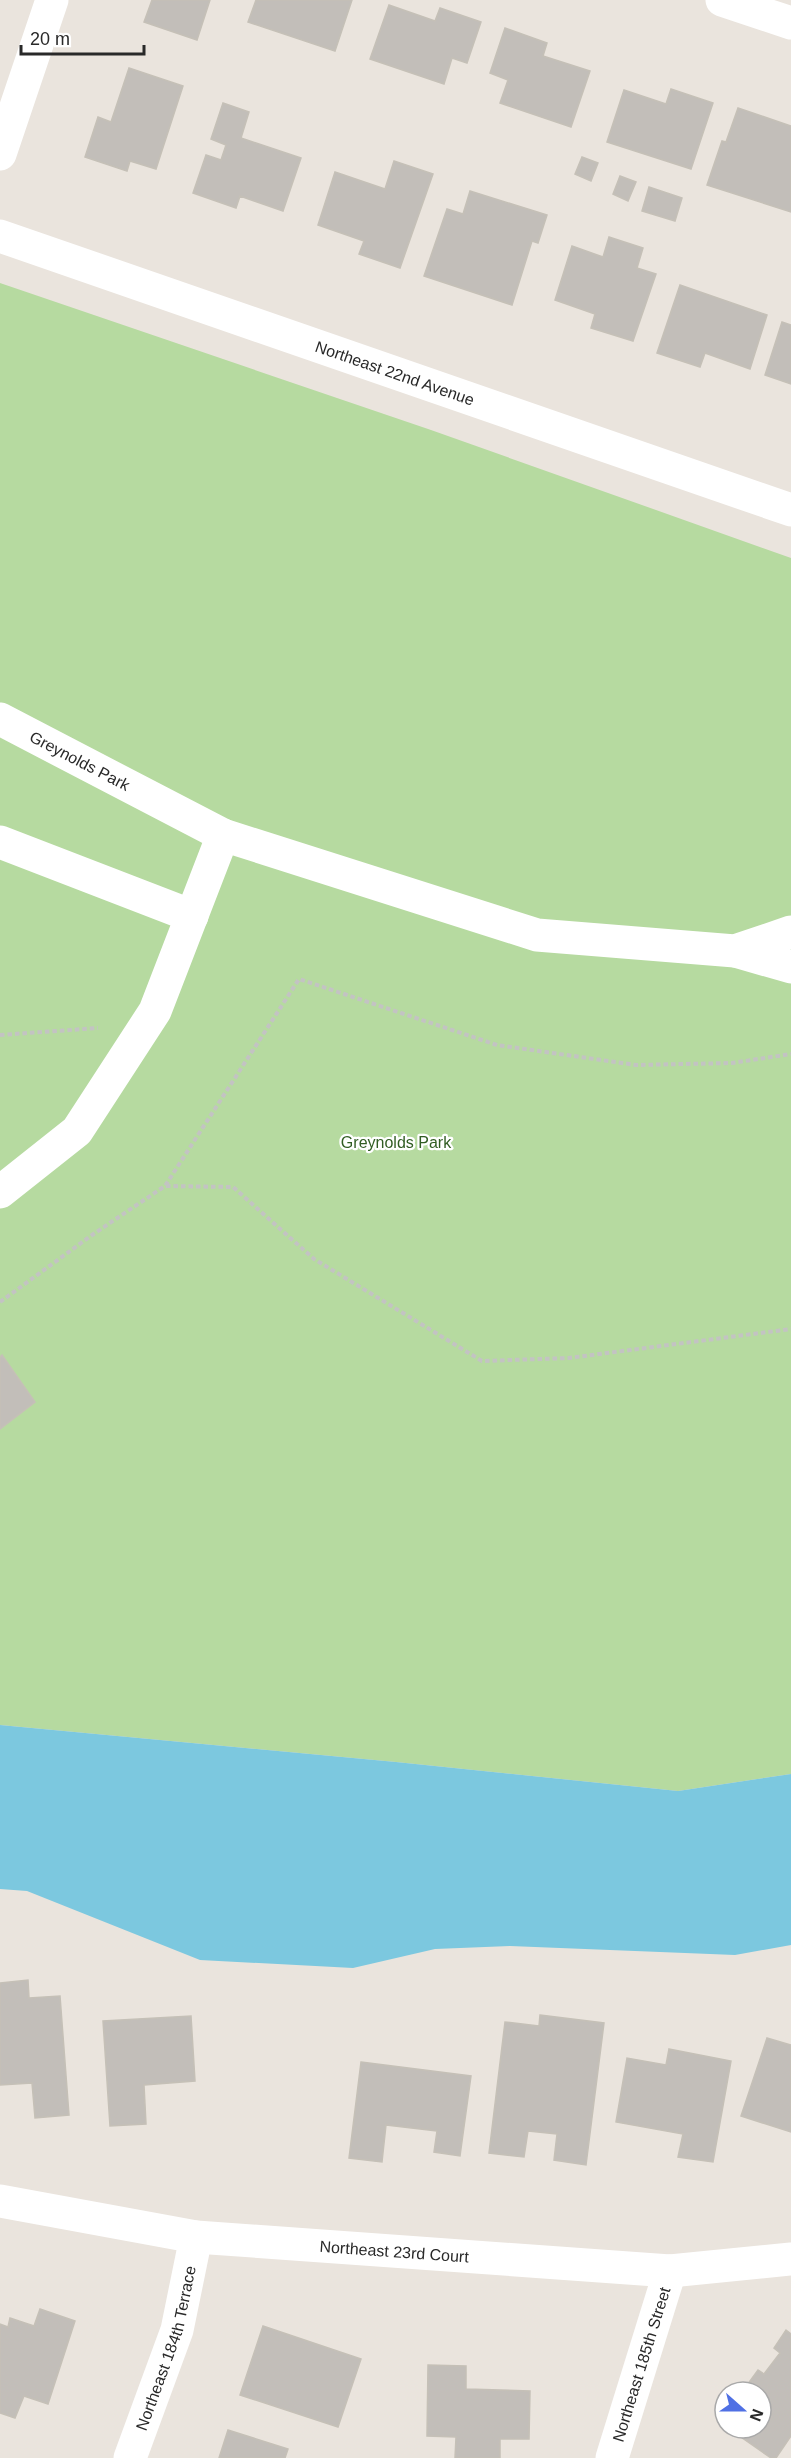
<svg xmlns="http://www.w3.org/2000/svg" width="791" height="2458" font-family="Helvetica,sans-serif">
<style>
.green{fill:#b6daa0}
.water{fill:#7cc8df}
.building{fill:#c2beb9;stroke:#c5c0b7;stroke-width:1.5}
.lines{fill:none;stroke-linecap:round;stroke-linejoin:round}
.path{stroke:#c3c3c3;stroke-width:4;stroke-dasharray:4.5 3;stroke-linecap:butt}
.minor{stroke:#fff;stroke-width:33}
.labels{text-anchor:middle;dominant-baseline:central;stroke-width:4.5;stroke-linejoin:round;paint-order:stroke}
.street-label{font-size:16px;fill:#292929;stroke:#fff}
.park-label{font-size:16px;fill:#315d23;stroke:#fff}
</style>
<rect width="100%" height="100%" fill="#eae4dd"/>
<path class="green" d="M 0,283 L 431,430 L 791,558 L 791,1774 L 678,1791 L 396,1762 L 0,1725 Z"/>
<path class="water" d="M 0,1725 L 396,1762 L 678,1791 L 791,1774 L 791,1945 L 735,1955 L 510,1946 L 435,1949 L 353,1968 L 200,1960 L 27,1891 L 0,1889 Z"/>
<path class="building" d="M 152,0 L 210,0 L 197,40 L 144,22 Z
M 256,0 L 352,0 L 335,51 L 248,22 Z
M 389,5 L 435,21 L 440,8 L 481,22 L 467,63 L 452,58 L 444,84 L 370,59 Z
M 505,28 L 547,43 L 543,56 L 590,71 L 571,127 L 500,103 L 508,80 L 490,73 Z
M 129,68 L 183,86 L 156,169 L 130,161 L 127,171 L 85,157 L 98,117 L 111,122 Z
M 671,89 L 713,103 L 691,169 L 607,142 L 624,90 L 666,104 Z
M 223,103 L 249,112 L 241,138 L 301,158 L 283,211 L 240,196 L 236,208 L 193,193 L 206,155 L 221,160 L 226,145 L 211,139 Z
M 738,108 L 791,126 L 791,212 L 707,185 L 722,141 L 726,142 Z
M 582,157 L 598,163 L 591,181 L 575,174 Z
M 394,161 L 433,174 L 400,268 L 359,254 L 364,241 L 318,225 L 335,172 L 385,189 Z
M 620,176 L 636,182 L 628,201 L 613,194 Z
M 649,187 L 682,198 L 675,221 L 642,211 Z
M 470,191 L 547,215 L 538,243 L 532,241 L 512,305 L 424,276 L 447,209 L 463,214 Z
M 609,237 L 643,248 L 637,268 L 656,274 L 633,341 L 591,328 L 595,314 L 555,300 L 572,246 L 603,257 Z
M 680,285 L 767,315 L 750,369 L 705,353 L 700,367 L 657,353 Z
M 782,322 L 791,325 L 791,384 L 765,375 Z
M 2,1355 L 35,1402 L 0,1429 L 0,1357 Z
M 28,1980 L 29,1998 L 60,1996 L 69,2115 L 35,2118 L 32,2083 L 0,2085 L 0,1983 Z
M 540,2015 L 604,2023 L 586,2165 L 554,2160 L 557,2134 L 528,2131 L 524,2157 L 489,2153 L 505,2022 L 539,2026 Z
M 191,2016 L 195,2081 L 144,2085 L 146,2124 L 110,2126 L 103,2021 Z
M 767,2038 L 791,2045 L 791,2132 L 741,2116 Z
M 669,2049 L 731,2061 L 713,2162 L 678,2157 L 683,2134 L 616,2122 L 627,2058 L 666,2065 Z
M 361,2062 L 471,2076 L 460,2156 L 434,2152 L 437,2131 L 386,2125 L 382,2162 L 349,2158 Z
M 40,2309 L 75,2321 L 48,2404 L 24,2396 L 15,2418 L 0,2413 L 0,2324 L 8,2327 L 10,2318 L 34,2326 Z
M 263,2326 L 361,2359 L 338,2427 L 240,2395 Z
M 786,2330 L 791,2334 L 791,2436 L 776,2458 L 771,2458 L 728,2428 L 761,2428 L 761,2392 L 742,2392 L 758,2370 L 764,2374 L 780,2353 L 774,2348 Z
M 428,2365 L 466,2366 L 466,2389 L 530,2391 L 529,2439 L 500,2439 L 500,2458 L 455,2458 L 456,2437 L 427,2436 Z
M 228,2430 L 288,2449 L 285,2458 L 219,2458 Z"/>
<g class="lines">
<path class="path" d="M 0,1035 L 98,1028
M 166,1186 L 233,1187 L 314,1259 L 482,1361 L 569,1358 L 791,1329
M 0,1302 L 92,1235 L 165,1186 L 299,979 L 497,1045 L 636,1065 L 732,1063 L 791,1054"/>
<g class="minor">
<path d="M 722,0 L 791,23"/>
<path d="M 0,154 L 52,0"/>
<path id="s1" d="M 0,236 L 791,510"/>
<path id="s2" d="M 0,719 L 223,835 L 155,1011 L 77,1131 L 0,1192"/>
<path d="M 223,835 L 537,935 L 735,951 L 791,932"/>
<path d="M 0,842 L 192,916"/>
<path d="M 735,951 L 791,967"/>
<path id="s3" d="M 0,2201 L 196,2237 L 670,2271 L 791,2259"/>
<path id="s4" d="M 130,2458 L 177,2330 L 196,2237"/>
<path id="s5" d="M 612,2458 L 670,2271"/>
</g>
</g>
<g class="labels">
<g class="street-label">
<text stroke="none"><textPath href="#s1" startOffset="418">Northeast 22nd Avenue</textPath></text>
<text stroke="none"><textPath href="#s2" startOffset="90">Greynolds Park</textPath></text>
<text stroke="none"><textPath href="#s3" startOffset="398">Northeast 23rd Court</textPath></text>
<text stroke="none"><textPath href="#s4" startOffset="116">Northeast 184th Terrace</textPath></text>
<text stroke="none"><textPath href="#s5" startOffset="98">Northeast 185th Street</textPath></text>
</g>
<g class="park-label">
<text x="396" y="1142">Greynolds Park</text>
</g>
</g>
<g transform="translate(743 2410) rotate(111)"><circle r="28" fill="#ffffff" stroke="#a9a9a9" stroke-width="1.5"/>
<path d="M0-4.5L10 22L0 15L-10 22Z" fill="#5070e4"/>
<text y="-9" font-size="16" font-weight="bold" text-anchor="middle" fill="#292929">N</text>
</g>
<path d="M21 45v9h123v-9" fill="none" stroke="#292929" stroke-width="3"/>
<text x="30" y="45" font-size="18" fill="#292929" stroke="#ffffff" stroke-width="4.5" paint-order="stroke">20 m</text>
</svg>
